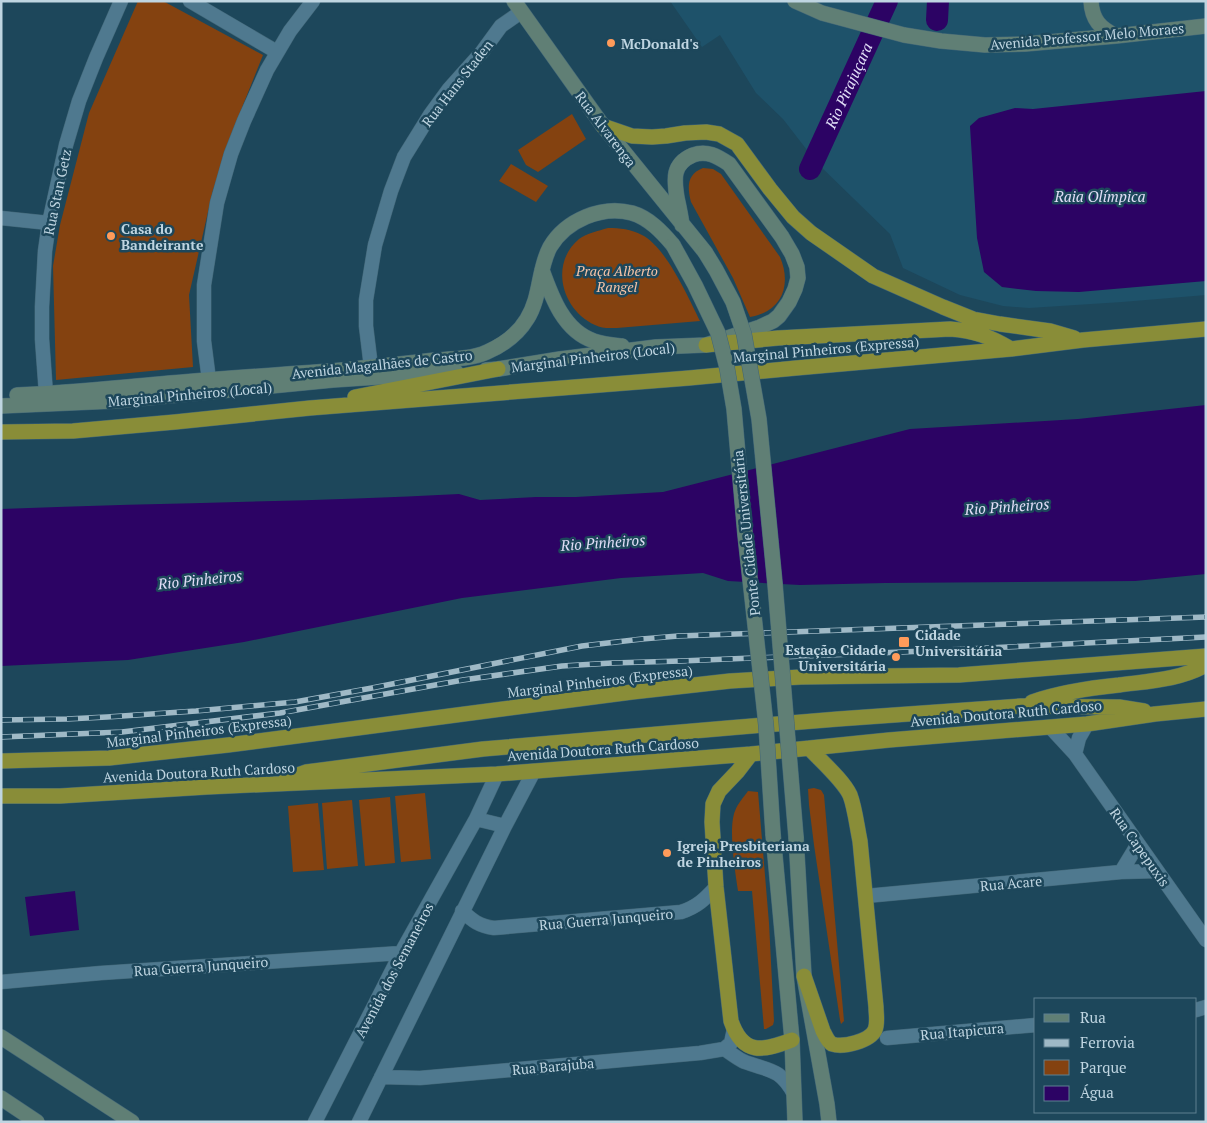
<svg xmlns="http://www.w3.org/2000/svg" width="1207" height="1123" font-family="'PT Serif',serif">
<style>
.built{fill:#1e526a}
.green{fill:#844210}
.water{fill:#2c0364}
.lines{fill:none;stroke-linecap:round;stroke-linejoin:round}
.river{stroke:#2c0364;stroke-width:22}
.street-casing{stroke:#416677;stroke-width:15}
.secondary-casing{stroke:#416677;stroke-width:16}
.highway-casing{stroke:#416677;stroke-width:16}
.street{stroke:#4f798f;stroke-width:14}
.secondary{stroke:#607f75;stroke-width:15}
.highway{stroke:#898d38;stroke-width:15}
.rail-casing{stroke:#9fb9c6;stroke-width:5.5}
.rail{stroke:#1d475b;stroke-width:4;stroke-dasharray:11;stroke-linecap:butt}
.secondary-bridge-casing{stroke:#416677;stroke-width:16;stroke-linecap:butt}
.secondary-bridge{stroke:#607f75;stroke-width:15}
.poi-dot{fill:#ff9b5a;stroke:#1d475b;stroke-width:2}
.labels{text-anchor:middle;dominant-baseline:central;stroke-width:5;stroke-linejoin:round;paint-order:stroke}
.street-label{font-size:14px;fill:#bfd5e1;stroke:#1d475b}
.poi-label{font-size:14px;font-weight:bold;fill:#bfd5e1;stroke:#1d475b;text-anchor:start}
.park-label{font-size:14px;font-style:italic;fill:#f6c4a7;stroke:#1d475b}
.water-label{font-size:15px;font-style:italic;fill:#e1def7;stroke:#1d475b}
</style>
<rect width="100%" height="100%" fill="#1d475b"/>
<path class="built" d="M 670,1 L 1206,1 L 1206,295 L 1122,302 L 1029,308 L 1003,306 L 960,295 L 903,268 L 890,234 L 817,163 L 783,119 L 756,93 L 720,35 L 702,47 Z"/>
<path class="green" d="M 138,1 L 163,1 L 263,55 L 243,105 L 213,190 L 189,295 L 193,367 L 56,380 L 53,266 L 60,225 L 89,113 Z
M 572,114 L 586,139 L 538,172 L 526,165 L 518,150 Z
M 511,164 L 548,186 L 536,202 L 499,181 Z
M 703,168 L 713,169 L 721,174 L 780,257 C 792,285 782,312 750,317 L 733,278 L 691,202 C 687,187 687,174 703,168 Z
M 608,228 C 620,228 631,229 642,235 C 666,247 688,297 700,321 L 617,328 C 610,328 602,329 595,325 C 562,310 549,264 579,239 C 587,233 598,231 608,228 Z
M 814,788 L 821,790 L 824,795 L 844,1021 L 841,1024 L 840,1020 L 814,845 L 809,805 L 808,789 Z
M 748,791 L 758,792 L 769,923 L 774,1021 L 773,1025 L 766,1029 L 764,1029 L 752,891 L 738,891 C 735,871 728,828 735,811 C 738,803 744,797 748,791 Z
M 425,793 L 431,859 L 401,862 L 395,796 Z
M 390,797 L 395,863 L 365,866 L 359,800 Z
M 352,800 L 358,866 L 327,869 L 322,803 Z
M 318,803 L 324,870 L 293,872 L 288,806 Z"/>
<path class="water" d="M 1206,91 L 1206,281 L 1079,292 L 1036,291 L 1002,287 L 984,272 L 977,238 L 970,126 L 979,118 L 1015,108 L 1033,109 Z
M 1206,405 L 1206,574 L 1135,581 L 885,583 L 800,585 L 728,581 L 703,573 L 621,578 L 462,598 L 244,642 L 128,660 L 1,666 L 1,509 C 154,503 306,502 459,494 L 480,500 L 536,497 L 576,497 L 663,492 L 910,429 L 1078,419 Z
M 75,891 L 79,930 L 30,936 L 25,897 Z"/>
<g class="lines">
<g class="river">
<path d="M 937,20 L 938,1"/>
<path id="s1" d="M 810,169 L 887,1"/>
</g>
<defs>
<path id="street" d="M 190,1 L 277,52
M 1,218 L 49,223
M 371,367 L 366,326 L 366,300 L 375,245 L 391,191 L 404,157 L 430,115 L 449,89 L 482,52 L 501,26 L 521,12
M 209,380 L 204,341 L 204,285 L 217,203 L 231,154 L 244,121 L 267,70 L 290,31 L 313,1
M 46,394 L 42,339 L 42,307 L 45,251 L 49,223 L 66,145 L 79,101 L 96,58 L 121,1
M 1050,727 L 1075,754 L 1206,940
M 1075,754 L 1079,738 L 1087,724
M 476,819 L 505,826
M 1121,872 L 1138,844
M 866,896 L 1121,872 L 1157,871
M 462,911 C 473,921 479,926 494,928 L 681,912 C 697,907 705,899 716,887
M 1,982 L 101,973 L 401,953
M 1196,1010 L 1206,1007
M 887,1038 L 1036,1025
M 724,1049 C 731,1053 738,1059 745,1062 C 769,1071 780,1068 794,1094
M 381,1077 L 420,1078 L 700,1053 L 724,1049 L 731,1043 L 734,1029
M 315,1122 L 401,953 L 476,819 L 497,774
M 359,1122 L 505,826 L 534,771"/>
<path id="secondary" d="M 514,1 L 603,126 L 705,252
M 795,1 L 822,13 L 904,35 L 941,41 L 985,45 L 1025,44 L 1116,36 L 1206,26
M 1091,1 C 1092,20 1100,28 1116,36
M 542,270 C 552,298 564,331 594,341 C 603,344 613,345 622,346
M 486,370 L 498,369 L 560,359 L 656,347 L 706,345 L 760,327 L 773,321 L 779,316 L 789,302 L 795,289 L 798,278 L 797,267 L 792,254 L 782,237 L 729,164 C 717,156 707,150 693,155 C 672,164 674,179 677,198 C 679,207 681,216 682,225
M 17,395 C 65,393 113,388 160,384 C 217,379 273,375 330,371 C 365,368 400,364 435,360 C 452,359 472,359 487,352 C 503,345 518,334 527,319 C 541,297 538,269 550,247 C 566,220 602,205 632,213 C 649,218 662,232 673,245
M 1,406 L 115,401 L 333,380 L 456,372
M 773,834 L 792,1040 L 795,1122
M 796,837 L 804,976 L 827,1104 L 829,1122
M 1,1037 L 132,1122
M 1,1098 L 37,1122"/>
<path id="highway" d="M 603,126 L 632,136 L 652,137 L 666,136 L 685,133 L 706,132 L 719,134 L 737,144 L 770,189 L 793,217 L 811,233 L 873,276 L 943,307 L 973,319 L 1000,324 L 1050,331 L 1074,338
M 706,345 L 778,338 L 950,329 C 975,331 989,336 1011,349
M 355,397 L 498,369
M 1,432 L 73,431 L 175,422 L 310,408 L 689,378 L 796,368 L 1011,349 L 1083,340 L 1206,329
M 1032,702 C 1061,692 1089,688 1119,685 C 1149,681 1179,680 1206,665
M 751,754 L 738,771 L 719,791 L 713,804 L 712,822 L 716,887 L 731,1021 C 743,1056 763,1051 792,1040
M 1,761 L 109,758 L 228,745 L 632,692 L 730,681 L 801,677 L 959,675 L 1206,656
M 286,779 L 306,772 L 483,749 L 728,728 L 838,719 L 1021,706 L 1119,707 L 1144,711
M 1,796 L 60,796 L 207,787 L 497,774 L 751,754 L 889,740 L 1087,724 L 1155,714 L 1206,709
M 804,976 L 823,1031 C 825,1035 828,1042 832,1044 C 843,1048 870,1041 875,1030 C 878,1023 876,1014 876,1007 L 860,841 C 857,827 855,808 850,795 C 843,780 820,760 809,748"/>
</defs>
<use href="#street" class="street-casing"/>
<use href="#secondary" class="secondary-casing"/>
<use href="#highway" class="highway-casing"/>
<use href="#street" class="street"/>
<use href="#secondary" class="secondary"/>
<use href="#highway" class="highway"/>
<defs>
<path id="rail" d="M 1,720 L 67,719 L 107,717 L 196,711 L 295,702 L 372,688 L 582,646 L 642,639 L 678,636 L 1206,617
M 1,737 L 122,732 L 280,713 L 463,680 L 562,666 L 612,663 L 681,661 L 926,651 L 1206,637"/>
</defs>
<use href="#rail" class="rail-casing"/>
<use href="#rail" class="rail"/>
<defs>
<path id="secondary-bridge" d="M 673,245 L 695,285 L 718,333 L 727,368 L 734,409 L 745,534 L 766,725 L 773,834
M 705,252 L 716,270 L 733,302 L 744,334 L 759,419 L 775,584 L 796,837"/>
</defs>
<use href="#secondary-bridge" class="secondary-bridge-casing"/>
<use href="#secondary-bridge" class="secondary-bridge"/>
</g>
<g class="poi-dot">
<circle cx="611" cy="43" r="5"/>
<circle cx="111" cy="236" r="5"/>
<rect x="898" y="636" width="12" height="12" rx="2.5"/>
<circle cx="896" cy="657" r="5"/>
<circle cx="667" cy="853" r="5"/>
</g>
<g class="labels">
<g class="street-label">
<text transform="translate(1087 36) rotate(-5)">Avenida Professor Melo Moraes</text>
<text transform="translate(457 83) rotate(-52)">Rua Hans Staden</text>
<text transform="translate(606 129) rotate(53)">Rua Alvarenga</text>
<text transform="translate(57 192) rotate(-78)">Rua Stan Getz</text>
<text transform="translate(826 349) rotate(-5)">Marginal Pinheiros (Expressa)</text>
<text transform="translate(593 357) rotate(-7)">Marginal Pinheiros (Local)</text>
<text transform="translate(382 364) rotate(-6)">Avenida Magalhães de Castro</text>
<text transform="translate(190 394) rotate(-5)">Marginal Pinheiros (Local)</text>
<text transform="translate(746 533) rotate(-96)">Ponte Cidade Universitária</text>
<text transform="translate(600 681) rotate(-7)">Marginal Pinheiros (Expressa)</text>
<text transform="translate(1006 713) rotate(-5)">Avenida Doutora Ruth Cardoso</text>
<text transform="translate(199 731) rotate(-7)">Marginal Pinheiros (Expressa)</text>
<text transform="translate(603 749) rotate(-4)">Avenida Doutora Ruth Cardoso</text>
<text transform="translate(199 772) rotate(-3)">Avenida Doutora Ruth Cardoso</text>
<text transform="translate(1140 847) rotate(55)">Rua Capepuxis</text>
<text transform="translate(1011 883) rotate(-5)">Rua Acare</text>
<text transform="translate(606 919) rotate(-5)">Rua Guerra Junqueiro</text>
<text transform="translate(201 966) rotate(-4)">Rua Guerra Junqueiro</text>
<text transform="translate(394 970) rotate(-62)">Avenida dos Semaneiros</text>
<text transform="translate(962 1031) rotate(-5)">Rua Itapicura</text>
<text transform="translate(553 1066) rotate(-5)">Rua Barajuba</text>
</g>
<g class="poi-label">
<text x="621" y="43">McDonald's</text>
<text x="121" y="228">Casa do<tspan x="121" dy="16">Bandeirante</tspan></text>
<text x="915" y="634">Cidade<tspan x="915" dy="16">Universitária</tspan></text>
<text x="886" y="649" text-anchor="end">Estação Cidade<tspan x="886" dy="16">Universitária</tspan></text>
<text x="677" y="845">Igreja Presbiteriana<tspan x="677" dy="16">de Pinheiros</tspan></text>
</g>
<g class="park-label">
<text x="617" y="270">Praça Alberto<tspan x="617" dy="16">Rangel</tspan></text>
</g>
<g class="water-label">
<text stroke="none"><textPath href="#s1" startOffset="92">Rio Pirajuçara</textPath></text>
<text x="1100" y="196">Raia Olímpica</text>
<text transform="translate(1007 506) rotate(-4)">Rio Pinheiros</text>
<text transform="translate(603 542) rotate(-4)">Rio Pinheiros</text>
<text transform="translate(200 579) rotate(-6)">Rio Pinheiros</text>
</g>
</g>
<rect width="1207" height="1123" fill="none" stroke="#bfd5e1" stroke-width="5"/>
<rect x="1034" y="998" width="162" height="115" fill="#1d475b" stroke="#5e8091"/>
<rect x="1044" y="1014" width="25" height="8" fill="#607f75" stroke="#5e8091"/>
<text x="1080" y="1023" font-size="15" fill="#bfd5e1">Rua</text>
<rect x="1044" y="1039" width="25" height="8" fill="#9fb9c6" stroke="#5e8091"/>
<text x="1080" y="1048" font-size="15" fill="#bfd5e1">Ferrovia</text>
<rect x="1044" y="1060" width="25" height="15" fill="#844210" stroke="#5e8091"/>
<text x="1080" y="1073" font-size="15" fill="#bfd5e1">Parque</text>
<rect x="1044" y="1086" width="25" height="15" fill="#2c0364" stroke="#5e8091"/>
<text x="1080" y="1098" font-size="15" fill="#bfd5e1">Água</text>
</svg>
